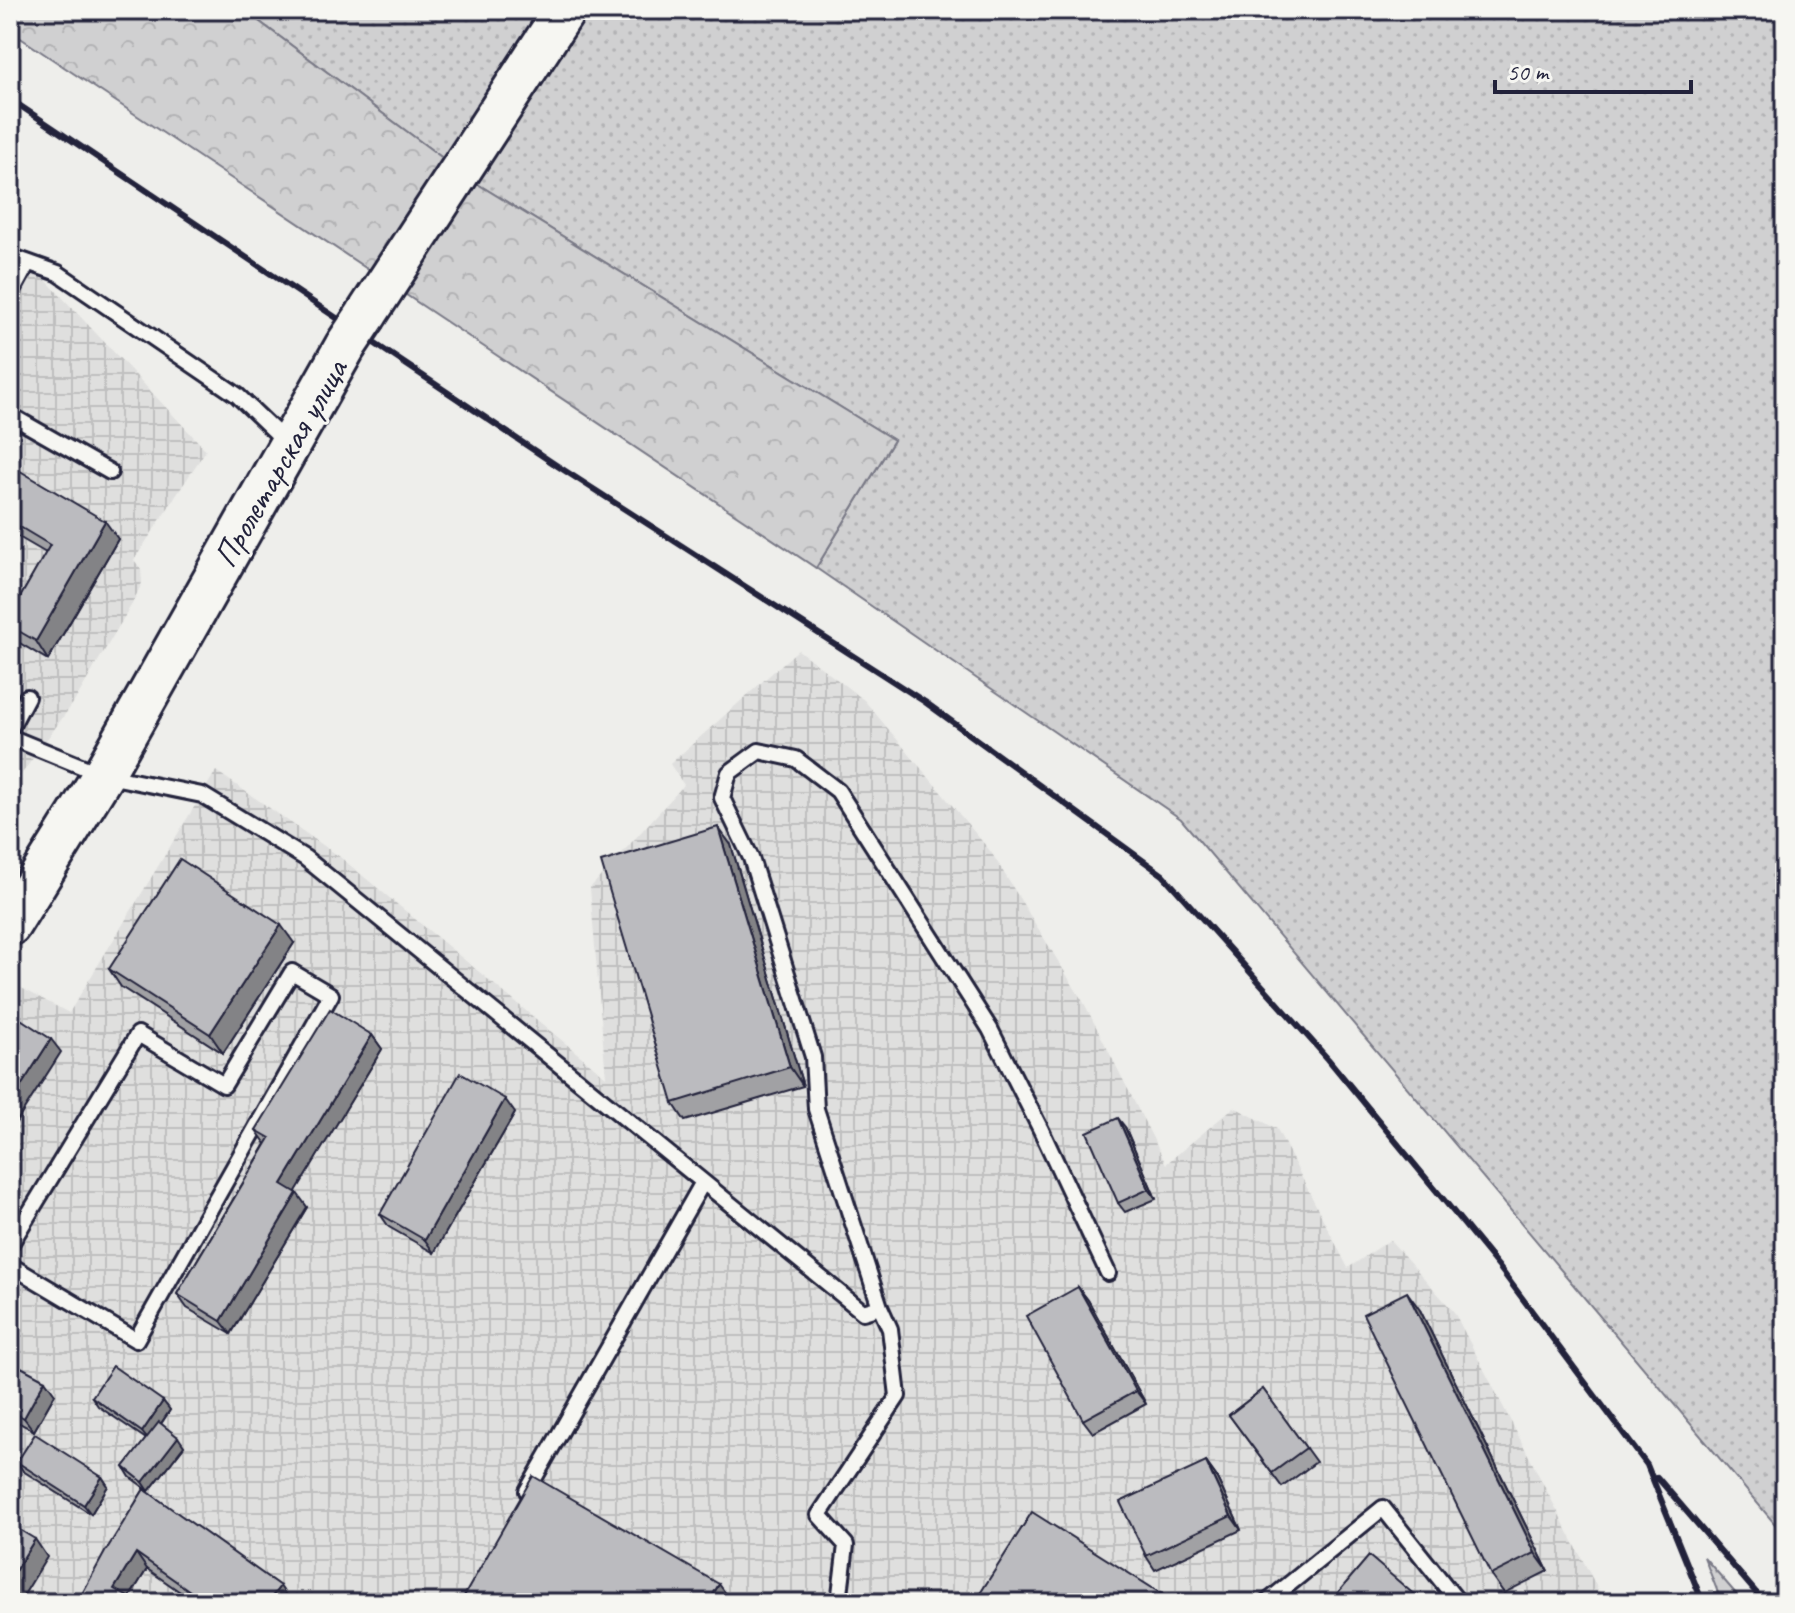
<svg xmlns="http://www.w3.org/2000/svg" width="1795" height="1613" font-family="Caveat,sans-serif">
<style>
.industrial{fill:url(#industrial-grid)}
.grass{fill:url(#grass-dots);stroke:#797986;stroke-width:2}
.forest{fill:url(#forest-crowns);stroke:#797986;stroke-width:2}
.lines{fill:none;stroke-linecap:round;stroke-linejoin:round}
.lane-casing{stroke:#22223b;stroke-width:20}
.secondary-casing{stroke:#22223b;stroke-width:46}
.lane{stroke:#f6f6f2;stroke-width:14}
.secondary{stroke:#f6f6f2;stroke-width:40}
.rail{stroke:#22223b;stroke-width:6}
.secondary-bridge-casing{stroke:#22223b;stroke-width:46;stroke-linecap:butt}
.secondary-bridge{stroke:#f6f6f2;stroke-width:40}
.wall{fill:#a1a1a4;stroke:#22223b;stroke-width:2}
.shaded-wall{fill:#838386;stroke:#22223b;stroke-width:2}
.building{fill:#bbbbbf;stroke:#22223b;stroke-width:2}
.labels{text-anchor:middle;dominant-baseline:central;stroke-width:6;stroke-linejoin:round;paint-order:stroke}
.street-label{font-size:34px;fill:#22223b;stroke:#f6f6f2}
</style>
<defs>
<pattern id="industrial-grid" width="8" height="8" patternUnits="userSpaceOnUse" patternTransform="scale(2)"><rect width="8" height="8" fill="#dfdfde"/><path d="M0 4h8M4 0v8" fill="none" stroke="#bfbfbf"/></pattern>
<pattern id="grass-dots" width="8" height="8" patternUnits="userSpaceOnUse" patternTransform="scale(2)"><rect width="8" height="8" fill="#d0d0d1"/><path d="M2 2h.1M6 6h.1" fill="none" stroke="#b2b2b4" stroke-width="1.8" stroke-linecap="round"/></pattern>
<pattern id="forest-crowns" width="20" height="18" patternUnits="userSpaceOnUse" patternTransform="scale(2)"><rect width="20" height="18" fill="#d0d0d1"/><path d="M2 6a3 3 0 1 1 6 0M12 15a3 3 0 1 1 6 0" fill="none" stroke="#b2b2b4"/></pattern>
</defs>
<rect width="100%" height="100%" fill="#eeeeeb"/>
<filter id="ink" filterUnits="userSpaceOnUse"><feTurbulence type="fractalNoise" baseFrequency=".0125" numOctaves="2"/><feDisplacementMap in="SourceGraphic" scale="16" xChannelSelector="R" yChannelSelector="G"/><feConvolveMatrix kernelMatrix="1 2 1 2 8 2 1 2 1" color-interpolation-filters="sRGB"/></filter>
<g filter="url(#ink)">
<path class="industrial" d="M 10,242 L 206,450 L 134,560 L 141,569 L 142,583 L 132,604 L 74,702 L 10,790 Z
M 798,650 L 864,700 L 991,852 L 1085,1005 L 1166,1164 L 1234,1107 L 1277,1129 L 1348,1268 L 1390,1240 L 1454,1312 L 1605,1603 L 10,1603 L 10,982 L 69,1013 L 216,771 L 340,857 L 606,1077 L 590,888 L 684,785 L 670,764 Z"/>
<path class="grass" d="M 244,10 L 1785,10 L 1785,1536 L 1181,819 L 816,568 L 894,440 L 476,183 Z
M 1704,1557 L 1744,1603 L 1722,1603 Z"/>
<path class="forest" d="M 10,10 L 244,10 L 476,183 L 894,440 L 816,568 L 10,31 Z"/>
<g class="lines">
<defs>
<path id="lane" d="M 10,256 L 58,273 L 237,395 L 286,442
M 10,296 L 28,263
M 10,415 L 110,472
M 10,729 L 27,697
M 10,737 L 103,775 L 202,795 L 305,858 L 863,1312 L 880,1307
M 10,1245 L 138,1034 L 224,1085 L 292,972 L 331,995 L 136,1340 L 10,1265
M 527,1491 L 703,1182
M 849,1603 L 840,1594 L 846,1545 L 819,1515 L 898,1396 L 890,1329 L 880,1307 L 816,1109 L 813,1057 L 751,858 L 722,798 L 729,773 L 759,751 L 796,759 L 838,791 L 990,1029 L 1041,1130 L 1108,1273
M 1266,1603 L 1383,1508 L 1459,1603"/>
<path id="secondary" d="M 366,315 L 565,10
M 10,925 L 103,775 L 346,345"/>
</defs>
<use href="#lane" class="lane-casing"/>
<use href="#secondary" class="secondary-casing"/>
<use href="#lane" class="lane"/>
<use href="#secondary" class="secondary"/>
<path class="rail" d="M 10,99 L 556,465 L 925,702 L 1163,875 L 1328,1059 L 1499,1267 L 1647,1465 L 1703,1603
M 1657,1477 L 1765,1603"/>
<defs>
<path id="secondary-bridge" d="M 346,345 L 366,315"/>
</defs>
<use href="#secondary-bridge" class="secondary-bridge-casing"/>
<use href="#secondary-bridge" class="secondary-bridge"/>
</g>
<path class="wall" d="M 10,465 L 118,539 L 48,660 L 18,642 L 10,631 L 10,615 L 46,553 L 10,532 Z
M 731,845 L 803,1086 L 685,1121 L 673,1103 Z
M 294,943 L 223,1053 L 121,987 L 109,969 Z
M 372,1035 L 382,1049 L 295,1192 L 307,1207 L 231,1334 L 187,1308 L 177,1294 L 266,1144 L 256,1130 Z
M 515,1113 L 434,1253 L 389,1227 L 380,1214 Z
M 1125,1127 L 1156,1199 L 1125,1212 L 1118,1203 Z
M 1078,1287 L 1088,1300 L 1146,1404 L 1093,1433 L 1083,1420 Z
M 1420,1310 L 1548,1571 L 1504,1593 L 1491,1575 Z
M 10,1361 L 55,1394 L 34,1431 L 10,1418 Z
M 1263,1389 L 1316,1462 L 1282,1487 L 1229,1415 Z
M 92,1397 L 163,1401 L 170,1410 L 161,1424 L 184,1446 L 149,1491 L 130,1477 L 124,1467 L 146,1439 L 98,1406 Z
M 17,1462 L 102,1477 L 108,1486 L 91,1514 L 23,1471 Z
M 1206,1462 L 1216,1476 L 1241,1530 L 1155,1570 L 1146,1556 Z
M 144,1489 L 290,1601 L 289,1603 L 196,1603 L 147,1569 L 129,1598 L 77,1603 Z"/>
<path class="shaded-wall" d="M 105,521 L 118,539 L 48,660 L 36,641 Z
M 718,827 L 731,845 L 803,1086 L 790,1067 Z
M 281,925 L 294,943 L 223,1053 L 210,1034 Z
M 372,1035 L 382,1049 L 292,1198 L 282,1184 Z
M 51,1039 L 61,1052 L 10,1132 L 10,1103 Z
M 505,1099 L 515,1113 L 434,1253 L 425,1240 Z
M 1118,1118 L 1125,1127 L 1156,1199 L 1149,1189 Z
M 297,1193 L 307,1207 L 231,1334 L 221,1321 Z
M 1078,1287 L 1088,1300 L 1146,1404 L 1136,1391 Z
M 1407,1292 L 1420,1310 L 1548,1571 L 1535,1553 Z
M 45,1380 L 55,1394 L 34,1431 L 24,1418 Z
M 163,1401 L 170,1410 L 149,1441 L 142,1432 Z
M 178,1437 L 184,1446 L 149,1491 L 143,1482 Z
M 1206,1462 L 1216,1476 L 1241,1530 L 1231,1516 Z
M 102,1477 L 108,1486 L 91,1514 L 84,1505 Z
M 35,1539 L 47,1557 L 19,1603 L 10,1603 L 10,1579 Z
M 136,1553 L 147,1569 L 126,1603 L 114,1589 Z
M 719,1584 L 732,1602 L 732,1603 L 708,1603 Z
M 280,1586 L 290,1601 L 289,1603 L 267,1603 Z"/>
<path class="building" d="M 10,465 L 105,521 L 36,641 L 10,626 L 10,615 L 50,545 L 10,521 Z
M 718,827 L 790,1067 L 673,1103 L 601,862 Z
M 180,859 L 281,925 L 210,1034 L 109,969 Z
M 330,1009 L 372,1035 L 282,1184 L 297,1193 L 221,1321 L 177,1294 L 270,1138 L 256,1130 Z
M 10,1012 L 51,1039 L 10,1103 Z
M 460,1073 L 505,1099 L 425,1240 L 380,1214 Z
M 1118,1118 L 1149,1189 L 1118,1203 L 1087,1132 Z
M 1078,1287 L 1136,1391 L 1083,1420 L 1026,1316 Z
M 1407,1292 L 1535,1553 L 1491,1575 L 1363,1314 Z
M 10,1361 L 45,1380 L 24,1418 L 10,1410 Z
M 113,1366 L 163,1401 L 142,1432 L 92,1397 Z
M 1263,1389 L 1306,1448 L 1272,1473 L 1229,1415 Z
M 159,1422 L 178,1437 L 143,1482 L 124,1467 Z
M 35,1434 L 102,1477 L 84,1505 L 17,1462 Z
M 1206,1462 L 1231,1516 L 1146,1556 L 1120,1502 Z
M 533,1476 L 719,1584 L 708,1603 L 460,1603 Z
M 144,1489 L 280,1586 L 267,1603 L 207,1603 L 136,1553 L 114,1589 L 139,1603 L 77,1603 L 105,1552 Z
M 1032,1512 L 1176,1603 L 974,1603 Z
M 10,1524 L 35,1539 L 10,1579 Z
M 1369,1556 L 1424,1603 L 1329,1603 Z"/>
</g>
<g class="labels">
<g class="street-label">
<text transform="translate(280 463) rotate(-60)">Пролетарская улица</text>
</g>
</g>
<rect width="1795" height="1613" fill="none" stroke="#f6f6f2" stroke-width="40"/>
<rect x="20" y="20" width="1755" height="1573" fill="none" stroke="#22223b" stroke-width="3" filter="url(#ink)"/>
<path d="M1495 80v12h196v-12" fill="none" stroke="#22223b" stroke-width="4"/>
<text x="1507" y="80" font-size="24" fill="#22223b" stroke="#f6f6f2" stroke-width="6" paint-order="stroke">50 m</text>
</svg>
